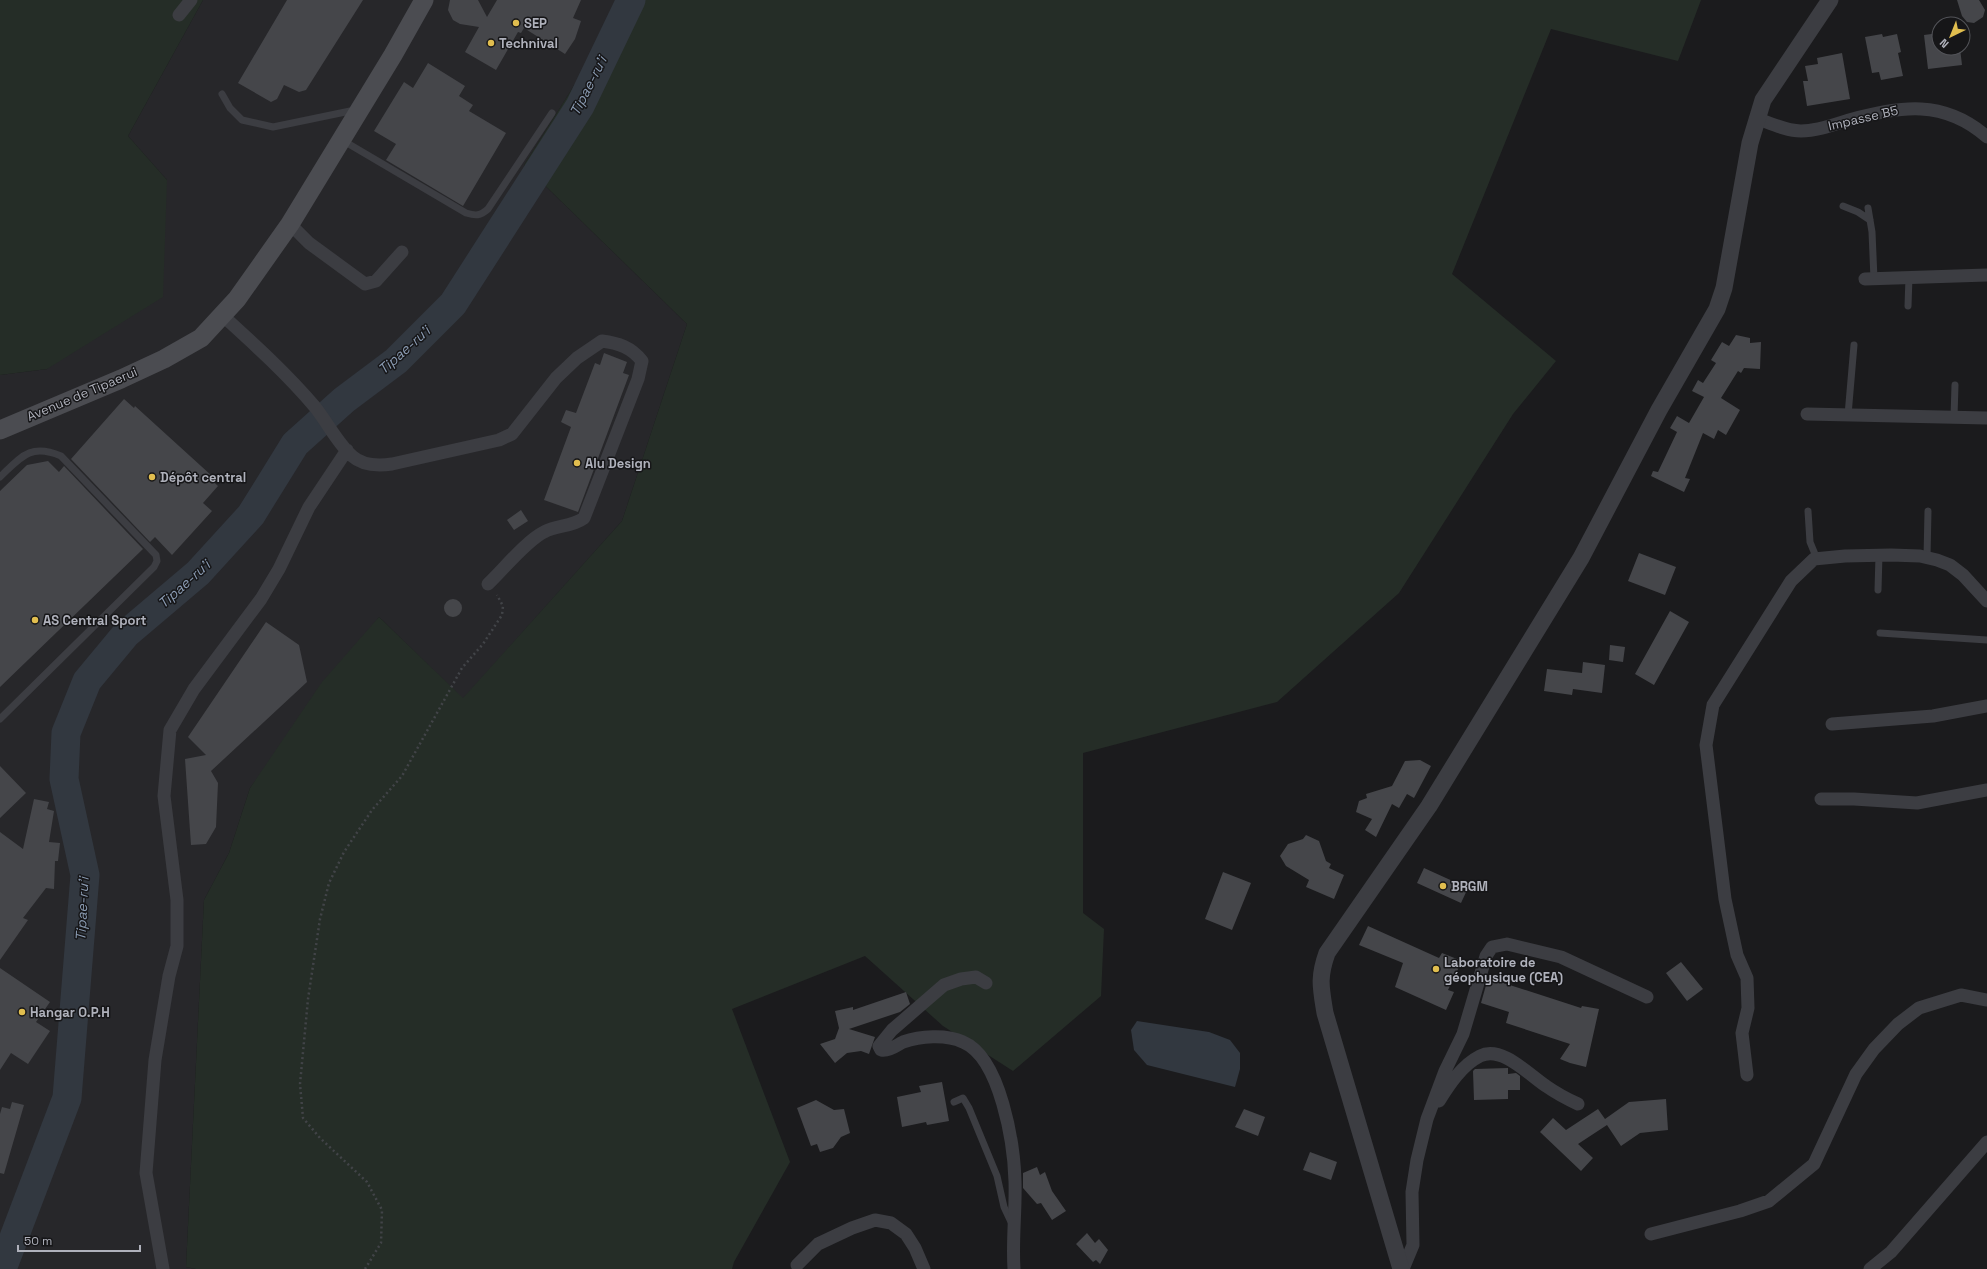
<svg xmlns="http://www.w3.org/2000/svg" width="1987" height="1269" font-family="'Space Grotesk',sans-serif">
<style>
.built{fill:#27272a}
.green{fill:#252d27}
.water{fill:#323840}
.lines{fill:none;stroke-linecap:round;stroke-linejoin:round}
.river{stroke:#323840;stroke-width:29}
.building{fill:#45464a}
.path{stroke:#424448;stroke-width:2.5;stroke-dasharray:2 3;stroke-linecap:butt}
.service{stroke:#3c3d42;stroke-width:7}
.minor{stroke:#3c3d42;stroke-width:13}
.tertiary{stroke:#3c3d42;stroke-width:17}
.secondary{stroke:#4b4c51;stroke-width:19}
.poi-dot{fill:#e1be4f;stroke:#161618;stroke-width:1.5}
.labels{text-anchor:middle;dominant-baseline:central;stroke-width:3;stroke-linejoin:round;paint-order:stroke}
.poi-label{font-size:13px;font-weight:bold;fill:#afb1bb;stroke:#161618;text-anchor:start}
.street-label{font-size:13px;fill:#afb1bb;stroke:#161618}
.water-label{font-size:14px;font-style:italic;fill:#8a9bb2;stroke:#161618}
</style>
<rect width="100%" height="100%" fill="#1b1b1d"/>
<path class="built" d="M 203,0 L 628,0 L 524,165 L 687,324 L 622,521 L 463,699 L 379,617 L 250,788 L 229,853 L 204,900 L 186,1267 L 196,1269 L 0,1269 L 0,375 L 47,369 L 167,180 L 128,136 Z"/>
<path class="green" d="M 0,0 L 203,0 L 128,136 L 167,180 L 163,297 L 47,369 L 0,375 Z
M 628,0 L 1701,0 L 1678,61 L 1551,29 L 1452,274 L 1556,361 L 1513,414 L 1399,593 L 1277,702 L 1083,753 L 1083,913 L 1104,929 L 1101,996 L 1013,1071 L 943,1026 L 865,956 L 732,1009 L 790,1162 L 734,1262 L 732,1269 L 196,1269 L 186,1267 L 204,900 L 229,853 L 250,788 L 322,682 L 379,617 L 463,698 L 622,521 L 687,324 L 524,165 Z"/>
<path class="water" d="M 1137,1021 L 1209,1032 L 1230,1040 L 1240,1053 L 1240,1069 L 1235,1087 L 1147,1065 L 1134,1050 L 1131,1030 Z"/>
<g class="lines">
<path class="river" d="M 2,1269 L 67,1098 L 85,875 L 64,779 L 66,733 L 87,681 L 126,634 L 198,573 L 251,515 L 295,444 L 344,400 L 396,361 L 453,304 L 580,106 L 631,0"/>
</g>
<path class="building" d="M 287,0 L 363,0 L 306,90 L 299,92 L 284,85 L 277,99 L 271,102 L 238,83 Z
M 450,0 L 478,0 L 487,17 L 497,0 L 581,0 L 573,18 L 581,21 L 575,39 L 565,54 L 524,28 L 521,33 L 518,32 L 496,70 L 465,52 L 479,27 L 460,24 L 453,20 L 448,10 Z
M 1957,0 L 1979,0 L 1985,10 L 1983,17 L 1974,23 L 1967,22 L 1962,16 Z
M 1939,33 L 1939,48 L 1960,48 L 1962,65 L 1928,69 L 1924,35 Z
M 1882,34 L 1883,37 L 1897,34 L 1901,52 L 1898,53 L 1903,76 L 1881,80 L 1879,72 L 1872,73 L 1865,37 Z
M 1842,53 L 1850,99 L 1807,106 L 1803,81 L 1808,81 L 1805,66 L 1818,64 L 1817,58 Z
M 428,63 L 465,86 L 459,96 L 473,105 L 469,111 L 506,133 L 463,206 L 386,160 L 396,144 L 374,131 L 404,82 L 413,88 Z
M 1736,335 L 1750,338 L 1750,343 L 1761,342 L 1760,369 L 1744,368 L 1741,373 L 1738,371 L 1721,398 L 1740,410 L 1726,435 L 1718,430 L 1714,439 L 1703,433 L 1685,478 L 1690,479 L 1684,492 L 1651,476 L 1653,471 L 1658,472 L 1677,432 L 1670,428 L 1677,416 L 1689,423 L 1704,397 L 1692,391 L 1698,380 L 1703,383 L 1716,363 L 1711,360 L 1722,342 L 1729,346 Z
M 604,353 L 627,362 L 623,373 L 629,375 L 578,512 L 544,500 L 571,427 L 561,422 L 566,410 L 576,413 L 595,363 L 600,365 Z
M 124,399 L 134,408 L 135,406 L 212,476 L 209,478 L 218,486 L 203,503 L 212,511 L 172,555 L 155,537 L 150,542 L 71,459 Z
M 48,461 L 59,472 L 64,466 L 143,549 L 0,687 L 0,491 L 27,465 Z
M 521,510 L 528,521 L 514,530 L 507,520 Z
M 1639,553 L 1676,567 L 1665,595 L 1628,581 Z
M444 608a9 9 0 1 1 18 0a9 9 0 1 1-18 0Z
M 1670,611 L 1689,622 L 1654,685 L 1635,674 Z
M 266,622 L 299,645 L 307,682 L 211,771 L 218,783 L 216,827 L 206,844 L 191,845 L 185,759 L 206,755 L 188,737 Z
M 1610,645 L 1625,647 L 1623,662 L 1609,660 Z
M 1583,662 L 1605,665 L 1602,693 L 1573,689 L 1572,695 L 1544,691 L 1547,669 L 1582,673 Z
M 1420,760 L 1431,766 L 1414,798 L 1407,794 L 1399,808 L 1392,804 L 1376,837 L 1365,830 L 1372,819 L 1356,812 L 1359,801 L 1367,798 L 1366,794 L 1392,786 L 1405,761 Z
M 0,766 L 26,793 L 0,818 Z
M 34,799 L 49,802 L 47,809 L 54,811 L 49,842 L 60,843 L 58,861 L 55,861 L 54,889 L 46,888 L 23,918 L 28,920 L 0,960 L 0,832 L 23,849 Z
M 1306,835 L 1319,841 L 1326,861 L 1331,864 L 1329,868 L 1344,875 L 1334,899 L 1306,887 L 1309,880 L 1286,866 L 1280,856 L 1288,844 L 1303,839 Z
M 1424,868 L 1468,888 L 1461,903 L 1417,883 Z
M 1223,872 L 1251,883 L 1232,930 L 1205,919 Z
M 1368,926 L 1439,958 L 1442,953 L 1462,961 L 1448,990 L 1454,992 L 1446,1010 L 1395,987 L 1403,963 L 1359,945 Z
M 1681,962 L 1703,989 L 1687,1001 L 1666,973 Z
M 0,968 L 50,1002 L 36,1022 L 50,1031 L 28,1064 L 11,1053 L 0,1070 Z
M 1488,978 L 1581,1008 L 1582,1006 L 1599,1009 L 1586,1067 L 1570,1063 L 1560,1059 L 1570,1044 L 1506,1023 L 1509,1012 L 1481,1003 Z
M 906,992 L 910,1004 L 900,1012 L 849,1029 L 875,1037 L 869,1054 L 861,1051 L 847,1053 L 835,1063 L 820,1044 L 835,1039 L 839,1028 L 835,1011 L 853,1007 L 853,1010 Z
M 1508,1068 L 1508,1074 L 1516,1073 L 1520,1076 L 1520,1090 L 1508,1090 L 1508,1099 L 1474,1100 L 1473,1071 L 1475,1069 Z
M 942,1082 L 949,1121 L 927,1125 L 926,1122 L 902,1127 L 897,1097 L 921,1092 L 919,1086 Z
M 1666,1099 L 1668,1130 L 1640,1133 L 1621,1146 L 1607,1125 L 1578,1144 L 1593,1158 L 1581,1171 L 1540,1132 L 1553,1118 L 1566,1130 L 1598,1109 L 1605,1119 L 1629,1102 Z
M 816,1100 L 834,1110 L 844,1109 L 850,1133 L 841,1137 L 833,1148 L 820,1152 L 817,1144 L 811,1146 L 797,1108 Z
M 12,1102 L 24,1105 L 4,1174 L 0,1173 L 0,1114 L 2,1107 L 10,1109 Z
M 1244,1109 L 1265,1117 L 1258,1136 L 1235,1127 Z
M 1310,1152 L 1337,1162 L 1331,1180 L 1303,1170 Z
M 1037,1167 L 1040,1175 L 1045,1172 L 1052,1191 L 1066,1211 L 1052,1220 L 1041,1203 L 1037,1204 L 1023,1188 L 1023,1173 Z
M 1087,1233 L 1095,1243 L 1099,1239 L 1108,1250 L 1100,1264 L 1096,1260 L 1093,1262 L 1076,1244 Z"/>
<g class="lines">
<path class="path" d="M 365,1269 L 381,1243 L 382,1210 L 367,1182 L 320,1138 L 303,1118 L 300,1084 L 308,999 L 320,919 L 329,883 L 344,852 L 372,810 L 402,776 L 462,668 L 483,644 L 502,615 L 503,606 L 497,595"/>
<path class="service" d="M 222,94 L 230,108 L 242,120 L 273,127 L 355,110
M 342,140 L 466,213 C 476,216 480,216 488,209 L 552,113
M 1843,206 L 1858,212 L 1870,220
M 1868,208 L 1872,232 L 1874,279
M 1908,306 L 1909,277
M 1848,415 L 1854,345
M 1954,417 L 1955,385
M 0,477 C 21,457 30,443 61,456 L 156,555 L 157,561 L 154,567 L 0,719
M 1808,511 L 1810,542 L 1817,559
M 1927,557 L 1928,511
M 1878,590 L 1879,555
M 1880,633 L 1987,640
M 954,1102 L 963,1098 L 969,1108 L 997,1176 L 1004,1207 L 1012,1224"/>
<path class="minor" d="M 179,15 L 191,0
M 1756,118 C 1770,123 1786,131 1801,131 C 1817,131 1833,125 1849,120 C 1900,106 1944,99 1987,137
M 290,224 L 309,243 L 365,284 L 376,281 L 402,252
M 1865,279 L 1987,275
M 222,315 C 255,345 287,374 315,407 C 327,422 338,444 352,456 C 363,466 378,466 392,464 L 499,440 L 512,434 L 556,378 L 577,358 L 602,341 C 618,343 631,347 642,361 L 638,379 L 584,518 C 572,527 557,525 544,532 C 526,541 503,570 488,584
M 1807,414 L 1987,418
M 1832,724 L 1933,716 L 1987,706
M 1821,799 L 1854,799 L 1917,803 L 1987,790
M 986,983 L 976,977 L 961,979 L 944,985 L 892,1030 L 879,1046 L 881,1050 C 890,1051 895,1046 903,1042 C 920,1036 946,1034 963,1042 C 1001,1058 1014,1145 1015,1181 C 1016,1210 1012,1240 1014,1269
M 1747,1075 L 1742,1033 L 1748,1008 L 1747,978 L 1737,955 L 1725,899 L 1706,745 L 1713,705 L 1791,581 L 1814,559 L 1845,556 L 1891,555 L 1920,556 L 1937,560 L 1950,565 L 1963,575 L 1987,601
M 1439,1101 C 1449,1085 1462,1065 1480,1056 C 1502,1045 1529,1075 1546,1086 C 1556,1093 1567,1099 1578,1104
M 1651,1234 L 1740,1211 L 1769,1201 L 1814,1164 L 1856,1074 L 1874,1049 L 1898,1024 L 1919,1008 L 1961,995 L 1987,1000
M 797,1265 L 818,1244 L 852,1228 L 875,1220 L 891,1223 L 906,1234 L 915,1248 L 924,1269
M 163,1269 L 146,1173 L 155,1060 L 169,976 L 177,946 L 177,900 L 164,796 L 170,730 L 194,689 L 261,599 L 279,569 L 309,507 L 347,450
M 1403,1269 L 1413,1245 L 1412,1192 L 1417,1160 L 1427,1119 L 1445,1071 L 1463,1034 L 1486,956 L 1492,947 L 1507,944 L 1561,957 L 1647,997
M 1870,1269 L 1891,1252 L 1987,1142"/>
<path class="tertiary" d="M 1401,1269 L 1325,1013 C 1321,988 1318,978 1327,953 L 1429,806 L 1581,558 L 1659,410 L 1717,309 L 1724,288 L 1750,143 L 1763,100 L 1830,0"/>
<path class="secondary" d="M 0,430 L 121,379 L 164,359 L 201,338 L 237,299 L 290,224 L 393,55 L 424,0"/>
</g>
<g class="poi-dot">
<circle cx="516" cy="23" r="4"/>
<circle cx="491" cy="43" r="4"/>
<circle cx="577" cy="463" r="4"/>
<circle cx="152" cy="477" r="4"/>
<circle cx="35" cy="620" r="4"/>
<circle cx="1443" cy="886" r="4"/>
<circle cx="1436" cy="969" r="4"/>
<circle cx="22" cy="1012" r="4"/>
</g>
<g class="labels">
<g class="poi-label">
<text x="524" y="23">SEP</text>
<text x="499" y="43">Technival</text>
<text x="585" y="463">Alu Design</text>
<text x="160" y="477">Dépôt central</text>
<text x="43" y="620">AS Central Sport</text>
<text x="1451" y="886">BRGM</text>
<text x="1444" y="962">Laboratoire de<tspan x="1444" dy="15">géophysique (CEA)</tspan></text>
<text x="30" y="1012">Hangar O.P.H</text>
</g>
<g class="street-label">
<text transform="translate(1863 118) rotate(-13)">Impasse B5</text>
<text transform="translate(82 394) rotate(-23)">Avenue de Tipaerui</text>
</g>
<g class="water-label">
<text transform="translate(588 86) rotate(-63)">Tipae-ru’i</text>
<text transform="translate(404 350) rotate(-42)">Tipae-ru’i</text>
<text transform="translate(184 584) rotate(-42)">Tipae-ru’i</text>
<text transform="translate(82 909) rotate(-87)">Tipae-ru’i</text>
</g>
</g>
<g transform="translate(1951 36) rotate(223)"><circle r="19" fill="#161618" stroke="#535459"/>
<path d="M0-3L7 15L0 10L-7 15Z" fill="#e1be4f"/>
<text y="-6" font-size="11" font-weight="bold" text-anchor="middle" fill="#afb1bb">N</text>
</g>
<path d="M18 1245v6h122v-6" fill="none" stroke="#afb1bb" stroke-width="2"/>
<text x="24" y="1245" font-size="12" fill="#afb1bb" stroke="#161618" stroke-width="3" paint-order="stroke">50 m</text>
</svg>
